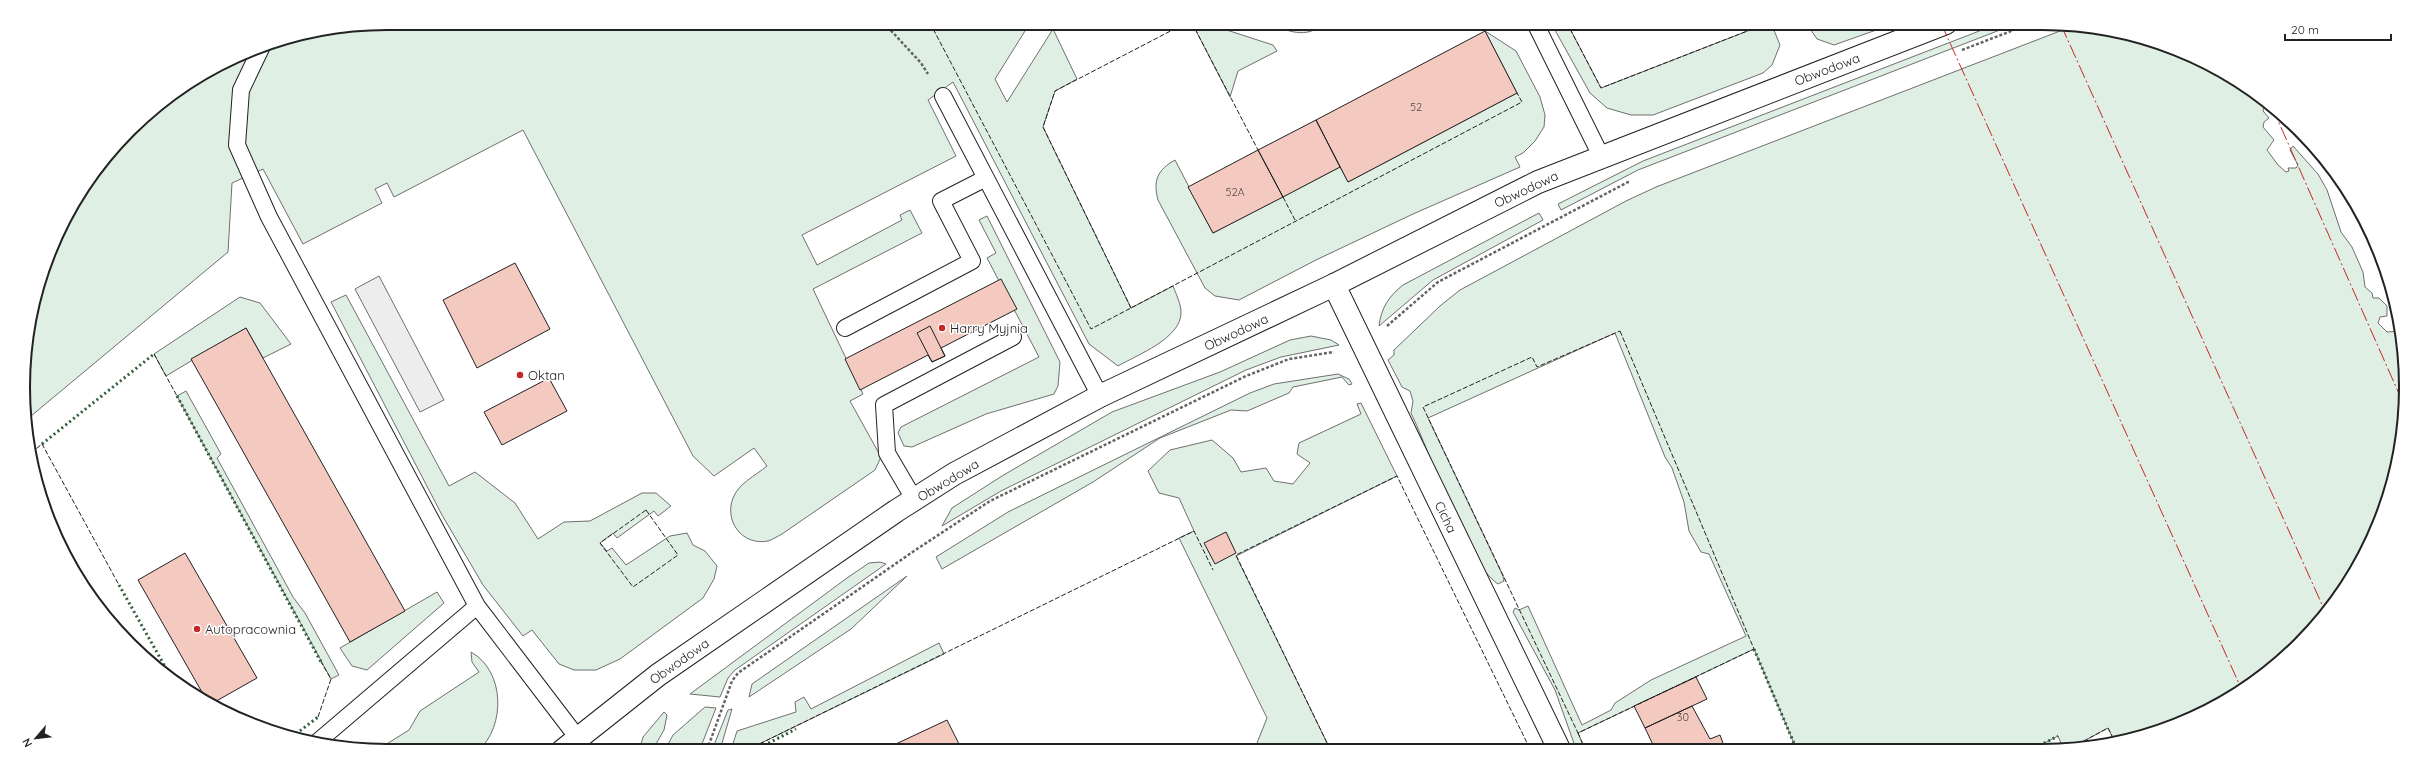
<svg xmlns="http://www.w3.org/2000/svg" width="2429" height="774" font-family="Quicksand,sans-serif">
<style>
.green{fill:#e0efe3;stroke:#6f6f6f}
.parking{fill:#ededed;stroke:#6f6f6f}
.building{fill:#f3c9c0;stroke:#222}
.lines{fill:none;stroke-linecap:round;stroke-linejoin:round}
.lane-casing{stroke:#222;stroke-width:18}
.street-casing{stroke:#222;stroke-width:24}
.secondary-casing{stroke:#222;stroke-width:24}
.path{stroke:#646464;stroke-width:2.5;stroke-dasharray:3 2;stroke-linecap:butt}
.lane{stroke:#fff;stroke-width:16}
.street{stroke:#fff;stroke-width:22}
.secondary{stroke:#fff;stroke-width:22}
.hedge{stroke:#2f5e38;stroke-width:3;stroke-dasharray:2 3;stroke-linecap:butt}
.fence{stroke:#222;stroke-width:1;stroke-dasharray:5 2;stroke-linecap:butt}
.power{stroke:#c62828;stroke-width:1;stroke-dasharray:14 3 2 3;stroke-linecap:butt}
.poi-dot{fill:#c62828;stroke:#fff;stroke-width:1.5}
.labels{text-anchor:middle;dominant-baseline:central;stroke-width:3;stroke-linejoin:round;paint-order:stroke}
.number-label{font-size:11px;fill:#564c4a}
.street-label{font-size:13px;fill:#222;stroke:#fff}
.poi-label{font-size:13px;fill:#222;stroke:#fff;text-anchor:start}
.rim{fill:none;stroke:#222;stroke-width:2}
</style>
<rect width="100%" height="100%" fill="#fff"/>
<path class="green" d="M 387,23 L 1030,23 L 995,79 L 1007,102 L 1053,29 L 1077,79 L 1055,91 L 1043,127 L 1131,308 L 1173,286 C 1176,294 1181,304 1181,312 C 1182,338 1137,355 1118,366 L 1089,344 L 953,82 L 928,100 L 956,156 L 802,235 L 817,265 L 902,220 L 900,215 L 910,210 L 922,233 L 813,289 L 863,394 L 850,401 L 881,457 L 875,470 L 782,534 C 778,536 772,540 768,541 C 742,546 724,521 733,498 C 739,483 755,476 767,466 L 754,448 L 714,476 L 693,456 L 523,130 L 394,197 L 387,183 L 375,189 L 382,203 L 303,244 L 263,169 L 232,183 L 228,252 L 25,421 L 24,411 L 26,340 L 61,226 L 98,165 L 147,113 L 248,51 L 316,30 Z
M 1192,23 L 1205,23 L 1273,45 L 1277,51 L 1238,71 L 1230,97 Z
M 1266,23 L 1326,23 C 1304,40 1290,31 1266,23 Z
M 1551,23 L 1567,23 L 1601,88 L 1768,23 L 1771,23 L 1780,45 L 1772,65 L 1763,73 L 1653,115 L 1631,115 L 1607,108 L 1590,93 Z
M 1806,23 L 1896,23 L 1834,45 L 1817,39 Z
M 2000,23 L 2018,23 L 1638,170 L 1561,210 L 1558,204 L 1643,161 Z
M 2073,26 C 2086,27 2100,28 2113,30 C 2167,40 2227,70 2270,105 L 2264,107 L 2263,111 L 2269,118 L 2264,122 L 2263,127 L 2274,140 L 2267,150 L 2278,165 L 2286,172 L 2289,171 L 2288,168 L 2296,168 L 2298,165 L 2290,150 L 2293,146 L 2318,174 L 2327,190 L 2341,232 L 2352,247 L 2363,272 L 2365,287 L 2372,293 L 2373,298 L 2379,298 L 2387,306 L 2387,316 L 2380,317 L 2378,323 L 2387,332 L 2401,331 L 2406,387 L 2399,458 L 2357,569 L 2282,661 L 2203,714 L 2114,740 L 2108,728 L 2071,748 L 2063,748 L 2058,736 L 2035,748 L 1796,748 L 1754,649 L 1578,733 L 1585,749 L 1576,749 L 1555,690 L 1513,612 L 1515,608 L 1519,610 L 1528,606 L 1582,725 L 1611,710 L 1615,703 L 1651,680 L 1746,636 L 1709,554 L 1701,552 L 1689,531 L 1684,502 L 1672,468 L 1665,457 L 1615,333 L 1428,418 L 1503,576 L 1504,581 L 1498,584 C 1466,563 1430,452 1411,413 L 1413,401 L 1410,391 L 1402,387 L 1388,360 L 1394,355 L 1394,350 L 1440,306 L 1460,290 L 1626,201 L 1656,187 Z
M 1485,31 L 1516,51 L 1540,97 L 1545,115 L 1544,127 L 1535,141 L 1523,153 L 1515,157 L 1520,167 L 1413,214 L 1316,260 L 1239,300 L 1215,296 L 1205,288 L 1158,200 C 1153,181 1157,170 1175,160 L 1213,233 L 1340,167 L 1348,182 L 1517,93 Z
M 1539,213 L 1543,220 L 1433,280 L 1379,326 C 1381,308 1389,296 1403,285 Z
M 987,216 L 1060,362 L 1058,386 L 1054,394 L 986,414 L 912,447 L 904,446 L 898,433 L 901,427 L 1039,357 L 987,258 L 996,253 L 979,220 Z
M 346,295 L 449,486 L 475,472 L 515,503 L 538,539 L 564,522 L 590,521 L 642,493 L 656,493 L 671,506 L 658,516 L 654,511 L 617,538 L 613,533 L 600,543 L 607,551 L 612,548 L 626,565 L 670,536 L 687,533 L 693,545 L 705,551 L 717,566 L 714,579 L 703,598 L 620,659 L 596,670 L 574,670 L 559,664 L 532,630 L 523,636 L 483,585 L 442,515 L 331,302 Z
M 240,297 L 260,303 L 291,344 L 263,358 L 246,328 L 166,376 L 154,354 Z
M 1311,336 L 1331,340 L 1339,345 L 1281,357 L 1246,370 L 1001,491 L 942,526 L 952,508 L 1002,476 L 1112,412 L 1220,372 L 1290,340 Z
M 1338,374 L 1349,379 L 1352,384 L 1349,385 L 1342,377 L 1293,387 L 1289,393 L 1247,411 L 1231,410 L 1160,438 L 1093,482 L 942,569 L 936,557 L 1008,512 L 1250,393 L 1274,384 Z
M 186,391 L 221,454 L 217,458 L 293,597 L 305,613 L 339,675 L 331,679 L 177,396 Z
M 1361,403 L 1397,476 L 1236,556 L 1330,749 L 1260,749 L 1257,743 L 1267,718 L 1179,538 L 1194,531 L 1179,498 L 1159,493 L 1148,471 L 1170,450 L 1212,440 L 1233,458 L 1241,472 L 1266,468 L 1274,481 L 1293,484 L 1310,463 L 1297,454 L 1299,443 L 1361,414 L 1357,404 Z
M 880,562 L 886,564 L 735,670 L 728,678 L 720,697 L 690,694 L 847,578 L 869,563 Z
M 907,576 L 851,629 L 749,697 L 752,684 Z
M 437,592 L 444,603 L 367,670 L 352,666 L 340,648 Z
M 939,643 L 944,654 L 747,750 L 731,750 L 737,731 L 796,712 L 795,702 L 804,697 L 811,709 Z
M 471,652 C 505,671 506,726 478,751 L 377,750 L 409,730 L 420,711 L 479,672 L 472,662 Z
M 705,707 L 716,708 L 700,749 L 665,750 L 673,735 Z
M 732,709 L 720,750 L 712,750 L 728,710 Z
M 664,712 L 667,715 L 664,730 L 652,751 L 639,751 L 643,737 Z"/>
<path class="parking" d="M 379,276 L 444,400 L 420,412 L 355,289 Z"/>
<path class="building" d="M 1485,31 L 1517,93 L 1348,182 L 1316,120 Z
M 1316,120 L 1340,167 L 1283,197 L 1258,150 Z
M 1258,150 L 1283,197 L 1213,233 L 1188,187 Z
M 515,263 L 550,329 L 477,368 L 443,300 Z
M 1001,279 L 1017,309 L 941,348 L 945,356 L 932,362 L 928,355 L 860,390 L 845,359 Z
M 930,326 L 945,356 L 932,362 L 917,333 Z
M 246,328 L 405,611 L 350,642 L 191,359 Z
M 549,378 L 567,411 L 502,445 L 484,412 Z
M 1226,532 L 1236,553 L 1215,564 L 1204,543 Z
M 185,553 L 257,678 L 211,704 L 207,701 L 138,580 Z
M 1696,677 L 1707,699 L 1645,728 L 1634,706 Z
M 1692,706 L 1710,739 L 1720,735 L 1724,746 L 1731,749 L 1655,749 L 1645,728 Z
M 947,720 L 962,750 L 883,750 Z"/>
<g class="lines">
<defs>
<path id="lane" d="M 1535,23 L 1601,156
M 262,46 L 241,90 L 237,145 L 269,217 L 477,606 L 577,737
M 943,96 L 1100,396
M 845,328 L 972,261 L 941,201 L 986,178
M 914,499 L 887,453 L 884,405 L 1013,337
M 315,744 L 477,606"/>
<path id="street" d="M 1334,285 L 1559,749"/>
<path id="secondary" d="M 562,751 L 658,675 L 896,511 L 954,474 L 1100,396 L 1334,285 L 1538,182 L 1946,23"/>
</defs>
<use href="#lane" class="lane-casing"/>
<use href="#street" class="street-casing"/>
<use href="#secondary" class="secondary-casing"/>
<path class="path" d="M 884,23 L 921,63 L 928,74
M 1962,50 L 2032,23
M 1387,326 L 1438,282 L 1630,181
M 707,750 L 732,681 L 738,673 L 914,551 L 990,501 L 1246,376 L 1289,359 L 1334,352"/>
<use href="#lane" class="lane"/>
<use href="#street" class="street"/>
<use href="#secondary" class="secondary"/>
<path class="hedge" d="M 177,396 L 321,662
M 42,444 L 154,354
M 119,585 L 172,679
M 1754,649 L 1796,748
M 292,737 L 318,717
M 2035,748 L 2058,736
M 755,750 L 796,729"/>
<path class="fence" d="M 930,23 L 1091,329 L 1522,102 L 1517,93
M 1192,23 L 1258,150
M 1567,23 L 1601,88 L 1768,23
M 1485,31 L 1491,28 L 1488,23
M 1283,197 L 1295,220
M 1131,308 L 1043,127 L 1055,91 L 1186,23
M 1620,331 L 1754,649 L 1578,733 L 1423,407 L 1532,357 L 1537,367 Z
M 154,354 L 177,396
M 31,453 L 42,444 L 119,585
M 646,510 L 678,555 L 633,587 L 600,543 Z
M 318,717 L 331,679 L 321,662
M 1578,733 L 1585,749
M 2071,748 L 2108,728 L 2114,740
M 1330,749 L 1236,555 L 1397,476 L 1530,749
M 747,750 L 1194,531 L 1213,570"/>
<path class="power" d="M 1941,23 L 2241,688
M 2061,25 L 2324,609
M 2272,107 L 2404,405"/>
</g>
<g class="poi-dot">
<circle cx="942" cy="328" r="4"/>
<circle cx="520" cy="375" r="4"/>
<circle cx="197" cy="629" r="4"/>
</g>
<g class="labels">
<g class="number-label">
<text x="1416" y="107">52</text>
<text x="1235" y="192">52A</text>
<text x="1683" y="717">30</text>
</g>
<g class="street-label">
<text transform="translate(1827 69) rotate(-21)">Obwodowa</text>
<text transform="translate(1526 189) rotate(-25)">Obwodowa</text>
<text transform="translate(1236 332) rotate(-25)">Obwodowa</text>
<text transform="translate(948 480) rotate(-31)">Obwodowa</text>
<text transform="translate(1446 517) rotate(64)">Cicha</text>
<text transform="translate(679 661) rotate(-35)">Obwodowa</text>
</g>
<g class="poi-label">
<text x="950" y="328">Harry Myjnia</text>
<text x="528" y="375">Oktan</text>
<text x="205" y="629">Autopracownia</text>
</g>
</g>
<path d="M0 0H2429V774H0ZM387 30H2042A357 357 0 0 1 2399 387V387A357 357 0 0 1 2042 744H387A357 357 0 0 1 30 387V387A357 357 0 0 1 387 30Z" fill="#fff" fill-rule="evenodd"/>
<path class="rim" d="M387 30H2042A357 357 0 0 1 2399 387V387A357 357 0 0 1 2042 744H387A357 357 0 0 1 30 387V387A357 357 0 0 1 387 30Z"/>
<g transform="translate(36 738) rotate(242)" stroke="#ffffff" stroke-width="3" paint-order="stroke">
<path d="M0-3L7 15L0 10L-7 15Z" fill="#222222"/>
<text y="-6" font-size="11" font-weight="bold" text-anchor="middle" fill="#222222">N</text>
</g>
<path d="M2285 34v6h106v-6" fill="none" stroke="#222222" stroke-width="2"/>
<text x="2291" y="34" font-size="12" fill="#222222" stroke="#ffffff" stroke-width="3" paint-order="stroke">20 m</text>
</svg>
